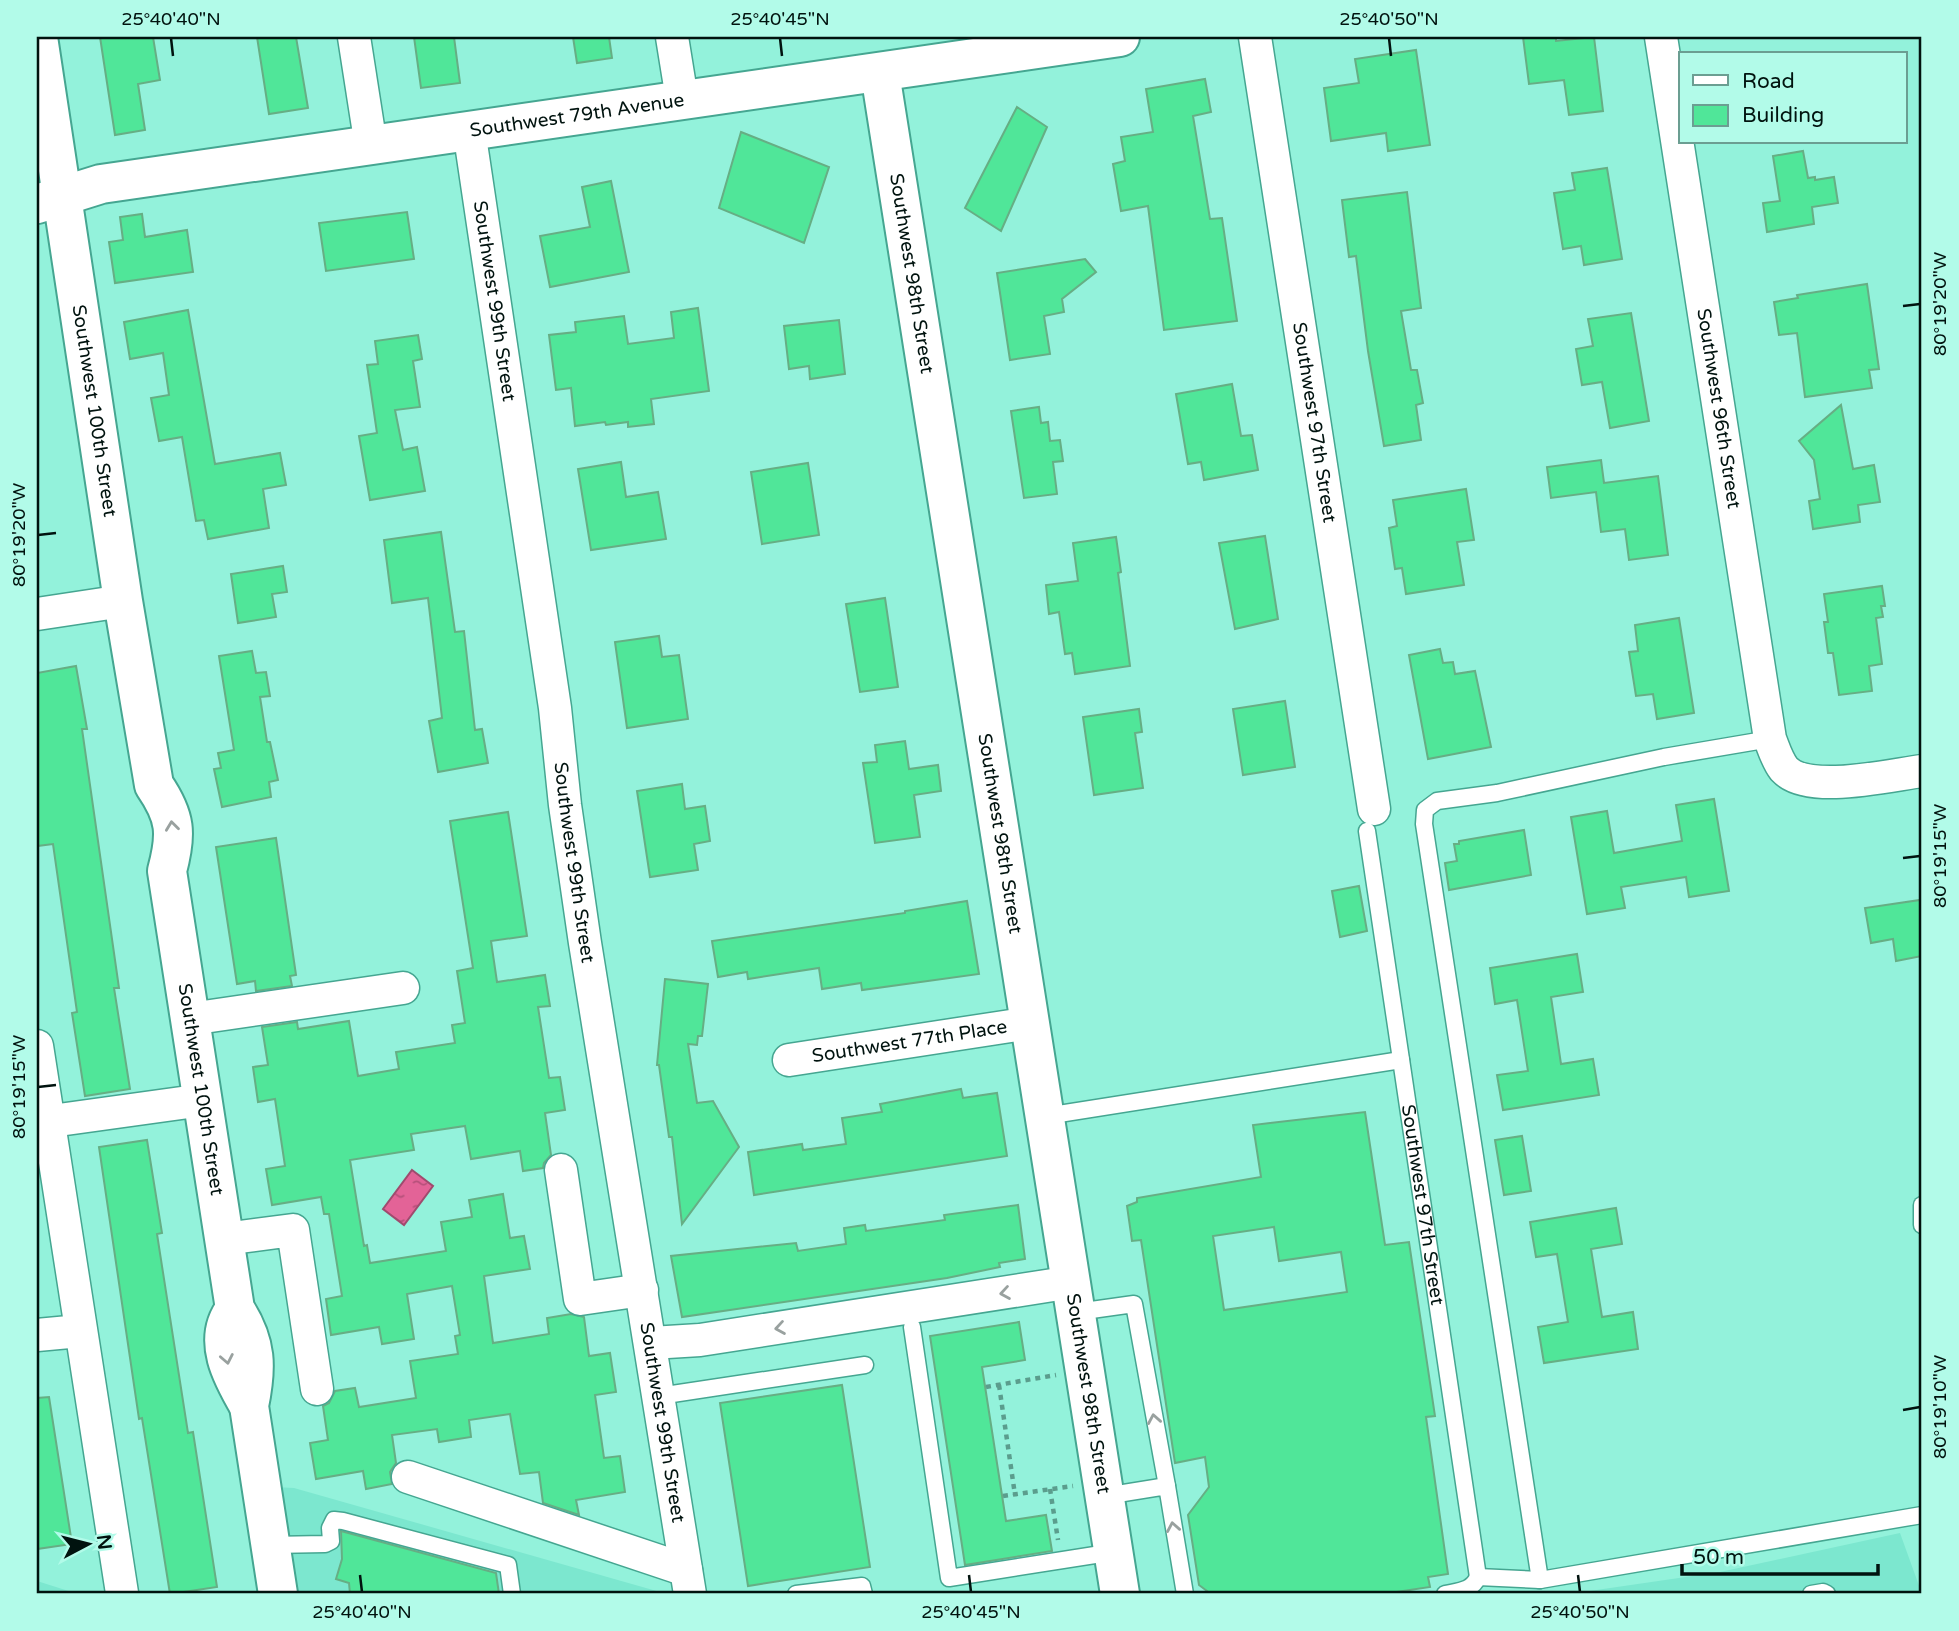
<svg xmlns="http://www.w3.org/2000/svg" width="1959" height="1631" font-family="'Varela Round',sans-serif">
<style>
.built{fill:#7ce7cf}
.water{fill:url(#water-ripples);stroke:#9f4b6e;stroke-width:2}
.building{fill:#50e699;stroke:#66ae84;stroke-width:2;fill-rule:evenodd}
.lines{fill:none;stroke-linecap:round;stroke-linejoin:round}
.lane-casing{stroke:#45a691;stroke-width:19}
.street-casing{stroke:#45a691;stroke-width:35}
.secondary-casing{stroke:#45a691;stroke-width:42}
.path{stroke:#5b9d8d;stroke-width:4.5;stroke-dasharray:5 5;stroke-linecap:butt}
.lane{stroke:#fff;stroke-width:16}
.street{stroke:#fff;stroke-width:32}
.secondary{stroke:#fff;stroke-width:38}
.oneway{stroke:#99a19f}
.ticks{fill:none;stroke:#01130f;stroke-width:2.5}
.labels{text-anchor:middle;dominant-baseline:central;stroke-width:5;stroke-linejoin:round;paint-order:stroke}
.street-label{font-size:19px;fill:#01130f;stroke:#b2fbe9}
.neatline{fill:none;stroke:#01130f;stroke-width:2.5}
.ticks-label{font-size:18px;text-anchor:middle;fill:#01130f}
</style>
<defs>
<pattern id="water-ripples" width="26" height="14" patternUnits="userSpaceOnUse" patternTransform="scale(1.75)"><rect width="26" height="14" fill="#e36397"/><path d="M2 4q2-2 4 0t4 0M15 11q2-2 4 0t4 0" fill="none" stroke="#b6507a"/></pattern>
</defs>
<rect width="100%" height="100%" fill="#93f2db"/>
<path class="built" d="M 275,1487 L 294,1488 L 667,1594 L 295,1594 Z
M 1900,1533 L 1922,1594 L 1569,1594 L 1720,1572 Z
M 37,1581 L 78,1594 L 37,1594 Z"/>
<path class="water" d="M 412,1170 L 433,1186 L 404,1225 L 383,1209 Z"/>
<path class="building" d="M 100,37 L 153,37 L 160,80 L 138,84 L 145,130 L 115,135 Z
M 257,37 L 296,37 L 308,108 L 269,114 Z
M 414,37 L 454,37 L 460,83 L 421,88 Z
M 573,37 L 609,37 L 612,58 L 577,63 Z
M 1523,37 L 1556,37 L 1556,41 L 1594,37 L 1603,111 L 1569,115 L 1564,80 L 1529,84 Z
M 1416,50 L 1430,145 L 1388,151 L 1386,133 L 1331,141 L 1324,88 L 1359,83 L 1355,59 Z
M 1205,79 L 1211,112 L 1193,116 L 1210,219 L 1222,218 L 1237,321 L 1164,330 L 1148,206 L 1121,211 L 1113,164 L 1125,161 L 1121,137 L 1153,132 L 1146,89 Z
M 1017,107 L 1047,127 L 1001,231 L 965,208 Z
M 741,132 L 829,167 L 804,243 L 719,208 Z
M 1803,151 L 1808,178 L 1815,177 L 1815,180 L 1834,177 L 1838,203 L 1812,207 L 1814,224 L 1767,232 L 1763,203 L 1780,201 L 1773,156 Z
M 1607,168 L 1622,259 L 1584,265 L 1581,246 L 1563,249 L 1554,193 L 1575,190 L 1572,173 Z
M 611,181 L 629,272 L 550,287 L 540,236 L 590,227 L 582,187 Z
M 1407,192 L 1421,308 L 1401,311 L 1411,370 L 1417,370 L 1423,403 L 1416,405 L 1421,440 L 1384,446 L 1368,351 L 1356,256 L 1349,257 L 1342,200 Z
M 407,212 L 414,259 L 326,271 L 319,223 Z
M 142,214 L 145,237 L 187,230 L 193,272 L 115,283 L 109,242 L 123,240 L 120,217 Z
M 1085,259 L 1096,272 L 1062,299 L 1064,312 L 1044,316 L 1050,354 L 1010,360 L 997,273 Z
M 1867,284 L 1879,369 L 1869,370 L 1872,388 L 1805,397 L 1797,333 L 1779,335 L 1774,302 L 1798,298 L 1797,295 Z
M 698,308 L 709,391 L 651,399 L 654,424 L 628,427 L 628,422 L 606,425 L 605,422 L 575,426 L 571,388 L 556,390 L 549,335 L 576,332 L 575,322 L 624,316 L 628,344 L 674,338 L 671,312 Z
M 188,310 L 215,464 L 280,453 L 286,485 L 263,489 L 269,528 L 208,539 L 204,520 L 196,521 L 182,437 L 159,441 L 151,398 L 169,395 L 163,353 L 130,359 L 124,322 Z
M 1631,313 L 1649,421 L 1610,428 L 1602,382 L 1582,385 L 1576,349 L 1593,346 L 1588,319 Z
M 839,320 L 845,374 L 810,379 L 809,366 L 789,369 L 784,326 Z
M 418,335 L 422,359 L 413,361 L 420,407 L 395,410 L 403,450 L 417,447 L 425,491 L 370,500 L 359,436 L 377,433 L 367,365 L 378,364 L 375,341 Z
M 1232,384 L 1241,436 L 1252,435 L 1258,470 L 1204,480 L 1201,462 L 1188,464 L 1176,394 Z
M 1841,405 L 1853,469 L 1874,465 L 1880,502 L 1858,505 L 1860,522 L 1813,529 L 1809,501 L 1820,499 L 1814,460 L 1799,441 Z
M 1039,407 L 1041,423 L 1048,422 L 1050,441 L 1060,440 L 1063,461 L 1053,462 L 1057,494 L 1024,498 L 1011,411 Z
M 1601,460 L 1604,483 L 1658,476 L 1668,555 L 1629,560 L 1625,529 L 1601,532 L 1596,492 L 1551,498 L 1547,467 Z
M 621,462 L 626,497 L 658,492 L 666,539 L 591,550 L 578,469 Z
M 808,463 L 819,535 L 762,544 L 751,472 Z
M 1466,489 L 1474,540 L 1457,542 L 1464,585 L 1406,594 L 1402,568 L 1395,569 L 1389,528 L 1397,526 L 1393,500 Z
M 441,532 L 455,632 L 464,631 L 475,730 L 482,729 L 488,763 L 438,772 L 429,721 L 442,718 L 428,598 L 392,603 L 384,540 Z
M 1265,536 L 1278,619 L 1235,629 L 1219,543 Z
M 1116,537 L 1121,572 L 1118,573 L 1130,666 L 1075,674 L 1072,653 L 1065,654 L 1059,612 L 1049,614 L 1046,585 L 1078,581 L 1073,543 Z
M 283,566 L 287,592 L 272,594 L 276,617 L 238,623 L 231,574 Z
M 1882,586 L 1885,606 L 1881,606 L 1883,617 L 1876,618 L 1882,664 L 1869,666 L 1872,691 L 1839,695 L 1833,653 L 1828,653 L 1824,622 L 1828,622 L 1824,594 Z
M 885,598 L 898,687 L 860,692 L 846,604 Z
M 1679,618 L 1694,713 L 1657,719 L 1653,694 L 1636,696 L 1629,652 L 1638,651 L 1635,625 Z
M 659,636 L 662,657 L 679,655 L 688,719 L 627,728 L 615,642 Z
M 1440,649 L 1443,663 L 1453,662 L 1455,674 L 1475,671 L 1491,747 L 1428,759 L 1409,655 Z
M 252,651 L 256,673 L 266,672 L 270,696 L 260,697 L 267,742 L 270,742 L 278,780 L 269,782 L 271,797 L 222,807 L 214,769 L 221,768 L 218,753 L 234,750 L 219,656 Z
M 76,666 L 87,729 L 82,729 L 119,988 L 114,988 L 130,1089 L 85,1096 L 72,1013 L 77,1012 L 53,844 L 37,846 L 37,673 Z
M 1285,701 L 1295,767 L 1243,775 L 1233,709 Z
M 1139,709 L 1142,732 L 1135,733 L 1143,788 L 1094,795 L 1083,717 Z
M 905,741 L 909,769 L 938,765 L 941,791 L 914,795 L 920,837 L 875,843 L 863,763 L 877,762 L 875,745 Z
M 682,784 L 685,809 L 705,806 L 710,841 L 694,844 L 698,870 L 650,877 L 637,791 Z
M 1714,799 L 1729,891 L 1689,897 L 1686,877 L 1621,887 L 1625,908 L 1587,914 L 1571,817 L 1607,811 L 1614,853 L 1682,841 L 1676,805 Z
M 508,812 L 527,936 L 491,941 L 497,982 L 545,975 L 550,1006 L 538,1007 L 549,1078 L 560,1077 L 565,1110 L 545,1113 L 551,1155 L 544,1163 L 543,1168 L 523,1171 L 520,1151 L 471,1159 L 465,1126 L 411,1134 L 414,1150 L 350,1160 L 364,1246 L 367,1245 L 370,1263 L 446,1251 L 441,1222 L 472,1217 L 469,1200 L 503,1194 L 510,1238 L 524,1236 L 530,1269 L 484,1276 L 493,1343 L 549,1334 L 547,1318 L 571,1314 L 584,1317 L 589,1356 L 610,1353 L 616,1392 L 595,1395 L 604,1458 L 620,1456 L 625,1492 L 576,1500 L 579,1515 L 543,1503 L 539,1472 L 520,1474 L 510,1414 L 469,1420 L 471,1437 L 439,1442 L 437,1429 L 392,1435 L 396,1463 L 390,1472 L 392,1484 L 366,1489 L 363,1471 L 316,1479 L 310,1443 L 328,1440 L 323,1406 L 329,1403 L 335,1391 L 355,1388 L 359,1407 L 416,1398 L 410,1361 L 458,1354 L 455,1336 L 460,1335 L 452,1286 L 407,1294 L 414,1339 L 382,1344 L 379,1327 L 331,1335 L 326,1299 L 342,1296 L 329,1214 L 324,1214 L 321,1197 L 272,1205 L 266,1169 L 285,1166 L 275,1099 L 258,1102 L 253,1067 L 268,1065 L 262,1027 L 297,1022 L 298,1029 L 349,1021 L 358,1076 L 399,1069 L 396,1052 L 455,1043 L 452,1025 L 465,1023 L 457,971 L 473,968 L 450,821 Z
M 1524,830 L 1531,875 L 1449,890 L 1445,863 L 1457,861 L 1454,844 L 1459,844 L 1459,841 Z
M 276,838 L 296,975 L 290,976 L 292,986 L 256,991 L 255,981 L 237,984 L 216,847 Z
M 1359,886 L 1367,931 L 1340,937 L 1332,891 Z
M 1920,900 L 1922,912 L 1922,956 L 1896,961 L 1893,939 L 1871,943 L 1865,908 Z
M 967,901 L 979,974 L 862,990 L 861,983 L 822,989 L 819,968 L 748,979 L 747,972 L 718,977 L 712,941 L 905,913 L 905,911 Z
M 1577,954 L 1583,992 L 1551,997 L 1561,1064 L 1593,1059 L 1599,1095 L 1503,1110 L 1497,1075 L 1528,1071 L 1517,1000 L 1495,1004 L 1490,968 Z
M 665,979 L 708,984 L 702,1036 L 698,1036 L 697,1045 L 688,1044 L 697,1103 L 713,1101 L 739,1147 L 682,1224 L 672,1137 L 669,1137 L 659,1065 L 657,1065 Z
M 961,1089 L 963,1098 L 997,1093 L 1007,1156 L 754,1195 L 748,1152 L 802,1144 L 803,1150 L 846,1144 L 842,1118 L 882,1112 L 880,1104 Z
M 1365,1112 L 1385,1245 L 1409,1242 L 1435,1416 L 1426,1417 L 1448,1574 L 1428,1577 L 1430,1587 L 1383,1594 L 1211,1594 L 1199,1585 L 1188,1515 L 1209,1487 L 1205,1457 L 1175,1463 L 1141,1240 L 1132,1241 L 1127,1206 L 1137,1202 L 1137,1198 L 1261,1177 L 1253,1125 ZM 1274,1227 L 1279,1261 L 1341,1252 L 1347,1292 L 1224,1310 L 1213,1236 Z
M 1522,1136 L 1531,1191 L 1504,1195 L 1495,1140 Z
M 147,1140 L 162,1233 L 157,1234 L 188,1433 L 193,1432 L 217,1587 L 170,1594 L 142,1418 L 139,1419 L 99,1147 Z
M 1018,1205 L 1025,1259 L 999,1263 L 1000,1267 L 947,1278 L 682,1317 L 671,1256 L 796,1243 L 798,1251 L 846,1244 L 844,1228 L 865,1225 L 866,1231 L 945,1220 L 944,1215 Z
M 1616,1208 L 1622,1244 L 1591,1249 L 1602,1317 L 1633,1312 L 1638,1349 L 1544,1363 L 1538,1327 L 1568,1322 L 1557,1254 L 1536,1257 L 1530,1222 Z
M 1019,1322 L 1025,1360 L 982,1367 L 1006,1521 L 1046,1515 L 1052,1551 L 965,1565 L 930,1336 Z
M 842,1385 L 870,1567 L 748,1586 L 720,1403 Z
M 49,1397 L 72,1544 L 37,1549 L 37,1398 Z
M 341,1531 L 496,1573 L 499,1594 L 350,1594 L 349,1583 L 336,1579 L 342,1559 Z"/>
<g class="lines">
<defs>
<g id="lane">
<path id="s1" d="M 1367,831 L 1478,1577"/>
<path d="M 1046,1116 L 1401,1060"/>
<path d="M 1922,1205 L 1922,1225"/>
<path d="M 1077,1312 L 1134,1304 L 1167,1486"/>
<path d="M 912,1327 L 949,1578 L 1114,1552"/>
<path d="M 659,1396 L 865,1365"/>
<path d="M 1105,1496 L 1167,1486 L 1185,1594"/>
<path d="M 271,1545 L 325,1544 L 331,1541 L 330,1528 L 334,1520 L 343,1521 L 508,1565 L 512,1594"/>
<path d="M 1478,1577 L 1540,1580 L 1922,1515"/>
<path d="M 1540,1580 L 1424,824 L 1425,810 L 1437,801 L 1497,793 L 1664,757 L 1770,739"/>
<path d="M 796,1594 L 862,1586 L 864,1594"/>
<path d="M 1445,1594 C 1459,1591 1472,1591 1478,1577"/>
<path d="M 1811,1594 L 1823,1592 L 1827,1594"/>
</g>
<g id="street">
<path d="M 354,37 L 371,146"/>
<path d="M 672,37 L 682,99"/>
<path id="s2" d="M 1255,37 L 1374,809"/>
<path id="s3" d="M 1661,37 L 1770,739 C 1774,749 1777,760 1784,769 C 1808,795 1890,775 1922,771"/>
<path id="s4" d="M 469,130 L 555,708 L 565,805 L 585,943 L 690,1594"/>
<path d="M 37,614 L 123,601"/>
<path d="M 190,1019 L 403,988"/>
<path d="M 37,1046 L 122,1593"/>
<path id="s5" d="M 789,1060 L 1030,1023"/>
<path d="M 37,1123 L 203,1100"/>
<path d="M 561,1170 L 580,1299 L 642,1290"/>
<path d="M 224,1239 L 293,1230 L 317,1389"/>
<path d="M 37,1335 L 80,1331"/>
<path d="M 651,1343 L 700,1340 L 1072,1282"/>
<path d="M 408,1477 L 686,1570"/>
</g>
<g id="secondary">
<path id="s6" d="M 38,37 L 123,601 L 154,785 C 176,817 177,834 167,871 L 235,1309 C 257,1343 257,1367 249,1406 L 278,1594"/>
<path id="s7" d="M 880,73 L 1120,1594"/>
<path id="s8" d="M 37,204 L 101,184 L 1120,37"/>
<path d="M 235,1309 C 211,1340 232,1377 249,1406"/>
</g>
</defs>
<use href="#lane" class="lane-casing"/>
<use href="#street" class="street-casing"/>
<use href="#secondary" class="secondary-casing"/>
<path class="path" d="M 999,1385 L 1015,1495
M 986,1387 L 1056,1375
M 1050,1489 L 1058,1540
M 1003,1496 L 1073,1486"/>
<use href="#lane" class="lane"/>
<use href="#street" class="street"/>
<use href="#secondary" class="secondary"/>
</g>
<defs><path id="oneway-chevron" d="M-2-3.5L2.5 0L-2 3.5" fill="none" stroke-width="1.6" stroke-linecap="round" stroke-linejoin="round" transform="scale(1.75)"/></defs>
<g class="oneway">
<use href="#oneway-chevron" transform="translate(172 826) rotate(-97)"/>
<use href="#oneway-chevron" transform="translate(1005 1293) rotate(171)"/>
<use href="#oneway-chevron" transform="translate(780 1328) rotate(171)"/>
<use href="#oneway-chevron" transform="translate(227 1359) rotate(79)"/>
<use href="#oneway-chevron" transform="translate(1154 1419) rotate(-100)"/>
<use href="#oneway-chevron" transform="translate(1173 1527) rotate(-100)"/>
</g>
<path class="ticks" d="M 171,38 L 173,56M 780,38 L 782,56M 1389,38 L 1391,56M 1903,306 L 1920,304M 38,535 L 56,533M 1903,858 L 1920,856M 38,1087 L 56,1085M 1903,1410 L 1920,1407M 360,1575 L 362,1592M 969,1575 L 971,1592M 1578,1575 L 1580,1592"/>
<g class="labels">
<g class="street-label">
<text stroke="none"><textPath href="#s8" startOffset="548">Southwest 79th Avenue</textPath></text>
<text stroke="none"><textPath href="#s7" startOffset="203">Southwest 98th Street</textPath></text>
<text stroke="none"><textPath href="#s4" startOffset="173">Southwest 99th Street</textPath></text>
<text stroke="none"><textPath href="#s3" startOffset="376">Southwest 96th Street</textPath></text>
<text stroke="none"><textPath href="#s6" startOffset="378">Southwest 100th Street</textPath></text>
<text stroke="none"><textPath href="#s2" startOffset="390">Southwest 97th Street</textPath></text>
<text stroke="none"><textPath href="#s7" startOffset="770">Southwest 98th Street</textPath></text>
<text stroke="none"><textPath href="#s4" startOffset="740">Southwest 99th Street</textPath></text>
<text stroke="none"><textPath href="#s5" startOffset="122">Southwest 77th Place</textPath></text>
<text stroke="none"><textPath href="#s6" startOffset="1069">Southwest 100th Street</textPath></text>
<text stroke="none"><textPath href="#s1" startOffset="378">Southwest 97th Street</textPath></text>
<text stroke="none"><textPath href="#s7" startOffset="1337">Southwest 98th Street</textPath></text>
<text stroke="none"><textPath href="#s4" startOffset="1307">Southwest 99th Street</textPath></text>
</g>
</g>
<rect width="1959" height="1631" fill="none" stroke="#b2fbe9" stroke-width="77"/>
<rect x="1679" y="52" width="228" height="91" fill="#b2fbe9" stroke="#6b9e92" stroke-width="2"/>
<rect x="1693" y="75" width="35" height="10" fill="#ffffff" stroke="#6b9e92" stroke-width="2"/>
<text x="1742" y="88" font-size="21" fill="#01130f">Road</text>
<rect x="1693" y="105" width="35" height="21" fill="#50e699" stroke="#6b9e92" stroke-width="2"/>
<text x="1742" y="122" font-size="21" fill="#01130f">Building</text>
<g transform="translate(88 1544) rotate(83)" stroke="#b2fbe9" stroke-width="5" paint-order="stroke">
<path d="M0-5L12 26L0 18L-12 26Z" fill="#01130f"/>
<text y="-10" font-size="19" font-weight="bold" text-anchor="middle" fill="#01130f">N</text>
</g>
<path d="M1682 1564v10h196v-10" fill="none" stroke="#01130f" stroke-width="3.5"/>
<text x="1693" y="1564" font-size="21" fill="#01130f" stroke="#b2fbe9" stroke-width="5" paint-order="stroke">50 m</text>
<rect x="38" y="38" width="1882" height="1554" class="neatline"/>
<g class="ticks-label">
<text x="171" y="25">25°40'40"N</text>
<text x="780" y="25">25°40'45"N</text>
<text x="1389" y="25">25°40'50"N</text>
<text transform="translate(1940 304) rotate(-90)" y="6">80°19'20"W</text>
<text transform="translate(19 535) rotate(-90)" y="6">80°19'20"W</text>
<text transform="translate(1940 856) rotate(-90)" y="6">80°19'15"W</text>
<text transform="translate(19 1087) rotate(-90)" y="6">80°19'15"W</text>
<text transform="translate(1940 1407) rotate(-90)" y="6">80°19'10"W</text>
<text x="362" y="1618">25°40'40"N</text>
<text x="971" y="1618">25°40'45"N</text>
<text x="1580" y="1618">25°40'50"N</text>
</g>
</svg>
